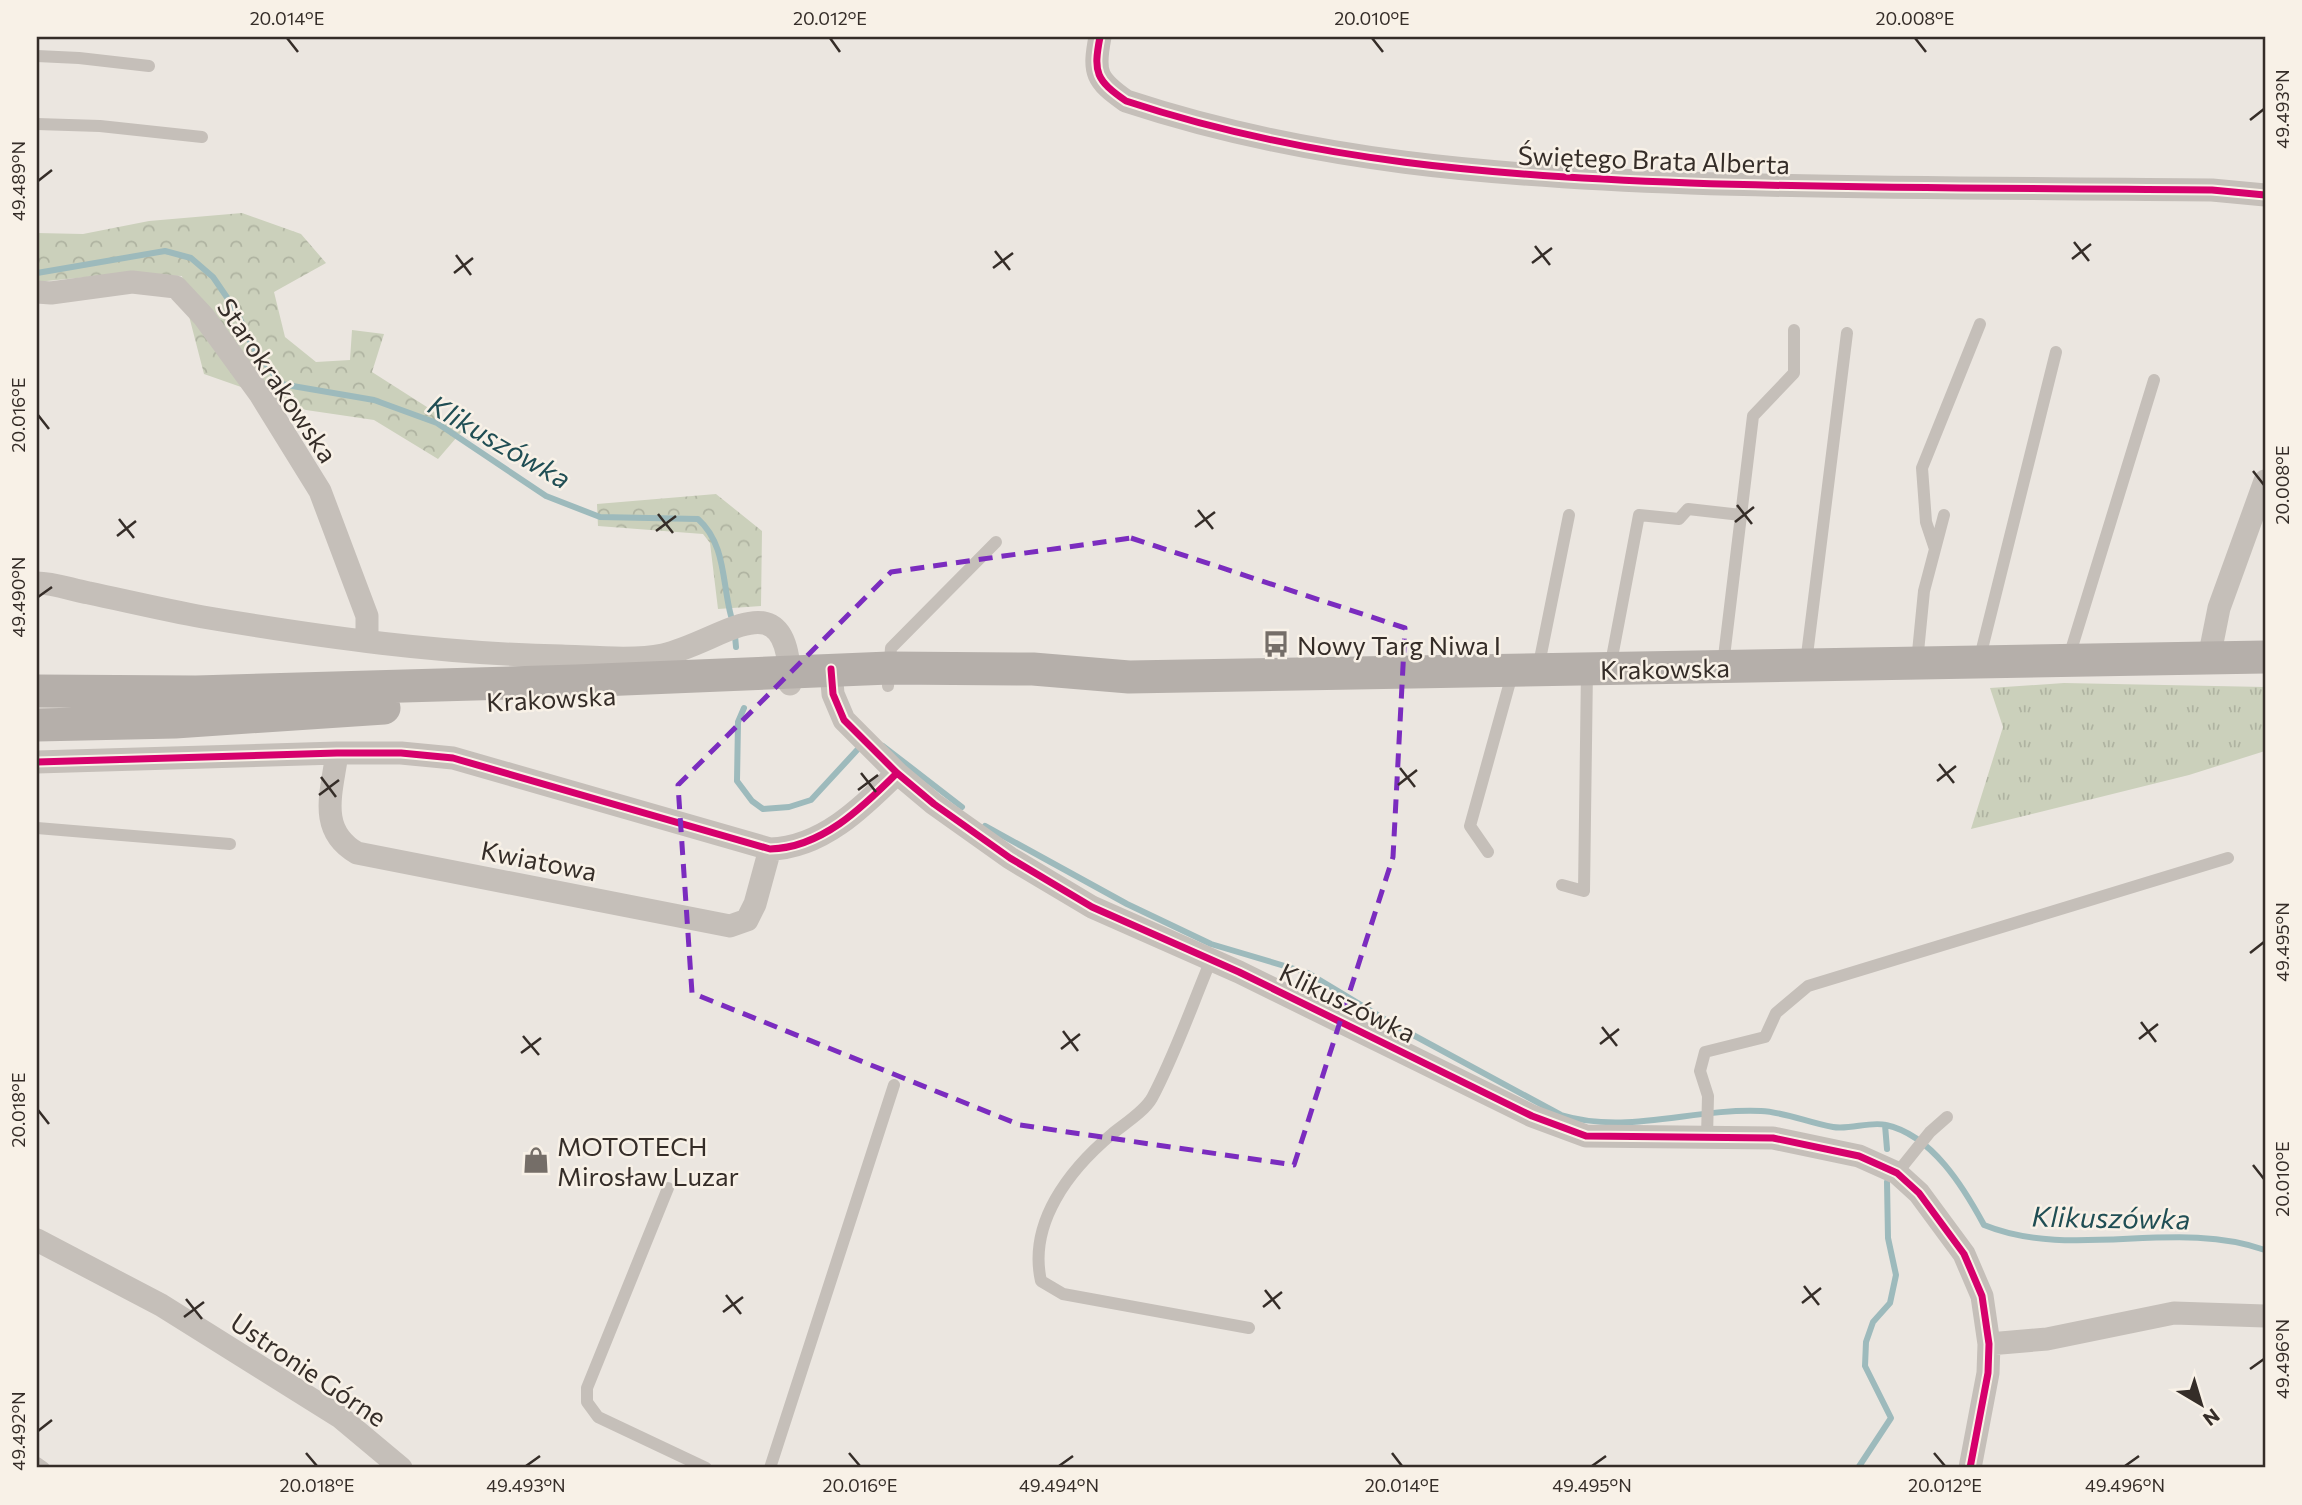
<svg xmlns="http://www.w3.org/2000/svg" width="2302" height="1505" font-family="Commissioner,sans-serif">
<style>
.grass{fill:url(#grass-tufts)}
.forest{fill:url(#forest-crowns)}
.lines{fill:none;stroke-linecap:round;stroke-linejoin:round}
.stream{stroke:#9dbabc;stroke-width:6}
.lane{stroke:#c5bfb9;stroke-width:12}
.street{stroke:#c5bfb9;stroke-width:23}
.secondary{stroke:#b5afaa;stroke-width:33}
.cycleway-casing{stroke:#f8f1e7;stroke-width:11}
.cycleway{stroke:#d6006c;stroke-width:7}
.marked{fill:none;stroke:#7b2cbf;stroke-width:5;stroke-dasharray:14 9;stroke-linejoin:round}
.ticks{fill:none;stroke:#352d28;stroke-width:2.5}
.labels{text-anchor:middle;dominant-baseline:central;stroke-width:5;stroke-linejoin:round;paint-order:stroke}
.street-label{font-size:26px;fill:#352d28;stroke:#f8f1e7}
.poi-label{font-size:26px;fill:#352d28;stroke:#f8f1e7;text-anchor:start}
.water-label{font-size:28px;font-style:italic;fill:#204e54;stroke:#f8f1e7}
.neatline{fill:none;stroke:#352d28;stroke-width:2.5}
.ticks-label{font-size:18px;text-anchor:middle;fill:#352d28}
</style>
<defs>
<pattern id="grass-tufts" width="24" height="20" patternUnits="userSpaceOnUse" patternTransform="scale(1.75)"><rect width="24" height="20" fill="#cbd0bb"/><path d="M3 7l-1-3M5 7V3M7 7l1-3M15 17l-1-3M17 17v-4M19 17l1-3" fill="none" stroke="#afb3a1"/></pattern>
<pattern id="forest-crowns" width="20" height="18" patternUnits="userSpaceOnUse" patternTransform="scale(1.75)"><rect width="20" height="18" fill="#cbd0bb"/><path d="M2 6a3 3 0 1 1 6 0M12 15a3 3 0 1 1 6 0" fill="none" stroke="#afb3a1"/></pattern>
</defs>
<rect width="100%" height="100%" fill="#ebe6e0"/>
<path class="grass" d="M 2064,683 L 2265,687 L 2265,751 L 2189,775 L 1971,829 L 2003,727 L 1990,688 Z"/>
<path class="forest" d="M 242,213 L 301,234 L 326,263 L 274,292 L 285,337 L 316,362 L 350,360 L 352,330 L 384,334 L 372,372 L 463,430 L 438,459 L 374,420 L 306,410 L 204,374 L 189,316 L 182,276 L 117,274 L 37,282 L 37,233 L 83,234 L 149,221 Z
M 716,494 L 762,531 L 761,606 L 718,609 L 710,543 L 703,534 L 598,526 L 597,504 Z"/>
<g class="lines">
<path class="stream" d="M 37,273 L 165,251 L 191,258 L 213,277 L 237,312 L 252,346 L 281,384 L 374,400 L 437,423 L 546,496 L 600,517 L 698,519 C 726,544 722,583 731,616
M 735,636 L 736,647
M 744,708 L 738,722 L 737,781 L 752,801 L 763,809 L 789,807 L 811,800 L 858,749
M 883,746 L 962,807
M 985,826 L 1127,904 L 1211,944 L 1308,973 L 1391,1023 L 1561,1115 C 1627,1135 1692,1108 1761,1111 C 1785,1112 1809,1123 1833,1127 C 1850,1130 1870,1121 1886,1125 C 1932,1135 1964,1188 1984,1225 C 2073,1261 2175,1218 2265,1250
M 1885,1125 L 1887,1149
M 1858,1468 L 1891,1418 L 1865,1366 L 1866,1342 L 1873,1322 L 1890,1303 L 1896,1275 L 1888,1238 L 1887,1182"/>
<path class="lane" d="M 37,56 L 79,58 L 149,66
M 37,124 L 100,126 L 202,137
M 1935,549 L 1926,522 L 1922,468 L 1980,324
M 2068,660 L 2154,380
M 1979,661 L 2056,352
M 1917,662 L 1924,591 L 1944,515
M 1806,663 L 1847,333
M 1723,665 L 1753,416 L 1794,373 L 1794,330
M 1610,668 L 1639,515 L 1679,519 L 1688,509 L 1741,515
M 1538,669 L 1569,515
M 888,686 L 891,648 L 996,542
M 37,828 L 230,844
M 1488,852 L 1470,826 L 1513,671
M 1562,885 L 1584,891 L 1587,669
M 1211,960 C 1192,1005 1175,1055 1152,1098 C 1144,1112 1124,1124 1112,1134 C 1069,1170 1028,1223 1041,1281 L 1063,1294 L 1249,1328
M 1707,1137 L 1708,1096 L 1700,1071 L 1705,1052 L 1765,1037 L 1776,1013 L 1808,986 L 2228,858
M 1897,1173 L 1930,1132 L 1947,1117
M 668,1188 L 587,1388 L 587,1402 L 598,1417 L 706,1468
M 37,1463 L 44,1468
M 770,1468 L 894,1085"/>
<path class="street" d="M 1100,37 C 1093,73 1096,80 1126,101 C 1311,162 1497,176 1690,183 C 1864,189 2038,188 2212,190 L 2265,195
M 37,292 L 51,293 L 132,282 L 176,287 L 204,317 L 260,394 L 320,491 L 367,616 L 367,641
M 37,583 C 54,583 72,590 89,593 C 127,601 165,610 203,617 C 321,637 442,654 562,656 C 591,657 635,661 663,655 C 724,641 788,575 790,684
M 2209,658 L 2219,608 L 2265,481
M 831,669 L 833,694 L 844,720 L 897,773 L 934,804 L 1010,858 L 1092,907 L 1239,972 L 1532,1116 L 1586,1136 L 1773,1138 L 1859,1156 L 1897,1173 L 1919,1193 L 1964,1254 L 1982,1296 L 1989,1344 L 1988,1373 L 1970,1468
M 337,753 C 332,792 317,830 357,853 L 730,926 L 747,920 L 755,904 L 770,849
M 37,762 L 337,753 L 401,753 L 453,758 L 770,849 C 821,848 862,808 897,773
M 37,1240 L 161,1305 L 340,1417 L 401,1468
M 1989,1344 L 2047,1339 L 2174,1313 L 2265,1316"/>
<path class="secondary" d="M 37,691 L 196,692 L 576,681 L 889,668 L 1033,669 L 1129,677 L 2265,657
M 37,725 L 175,722 L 384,708"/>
<defs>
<path id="cycleway" d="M 1100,37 C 1093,73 1096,80 1126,101 C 1311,162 1497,176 1690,183 C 1864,189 2038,188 2212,190 L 2265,195
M 831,669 L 833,694 L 844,720 L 897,773 L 934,804 L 1010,858 L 1092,907 L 1239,972 L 1532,1116 L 1586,1136 L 1773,1138 L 1859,1156 L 1897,1173 L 1919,1193 L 1964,1254 L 1982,1296 L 1989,1344 L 1988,1373 L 1970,1468
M 37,762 L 337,753 L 401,753 L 453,758 L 770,849 C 821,848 862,808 897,773"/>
</defs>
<use href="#cycleway" class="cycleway-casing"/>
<use href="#cycleway" class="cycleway"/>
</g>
<path class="marked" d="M 1131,538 L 1405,628 L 1393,857 L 1294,1165 L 1020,1125 L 692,993 L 678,785 L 891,572 Z"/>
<path class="ticks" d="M 287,38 L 298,52M 830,38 L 840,52M 1372,38 L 1383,52M 1915,38 L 1926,52M 2250,120 L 2264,109M 38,181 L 52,170M 2074,242 L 2089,261M 1535,246 L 1550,265M 995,251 L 1010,270M 456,255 L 471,275M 2072,259 L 2091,244M 1532,263 L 1552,248M 993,268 L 1013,253M 454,273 L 473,258M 38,415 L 49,429M 2253,471 L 2264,485M 1737,505 L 1752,524M 1198,510 L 1213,529M 658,514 L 673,533M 119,519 L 134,538M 1735,522 L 1754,507M 1195,527 L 1215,512M 656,531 L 676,516M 117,536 L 136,521M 38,597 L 52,587M 1939,764 L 1954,783M 1400,768 L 1415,787M 861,773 L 876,792M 321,777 L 336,797M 1937,781 L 1956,766M 1398,785 L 1417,770M 858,790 L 878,775M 319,795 L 339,780M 2250,953 L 2264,942M 2141,1022 L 2156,1042M 1602,1027 L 1617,1046M 1063,1031 L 1078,1051M 523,1036 L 539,1055M 2139,1039 L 2158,1024M 1600,1044 L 1619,1029M 1061,1049 L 1080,1034M 521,1053 L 541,1038M 38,1110 L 49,1124M 2253,1165 L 2264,1179M 1804,1286 L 1819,1305M 1265,1290 L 1280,1309M 726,1295 L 741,1314M 186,1299 L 202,1319M 1802,1303 L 1821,1288M 1263,1307 L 1282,1292M 723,1312 L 743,1297M 184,1317 L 204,1302M 2250,1369 L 2264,1359M 38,1431 L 52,1420M 306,1453 L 317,1466M 849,1453 L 860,1466M 1392,1453 L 1402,1466M 1934,1453 L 1945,1466M 526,1466 L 540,1456M 1059,1466 L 1073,1456M 1592,1466 L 1606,1456M 2125,1466 L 2139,1456"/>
<defs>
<symbol id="bus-bare" viewBox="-9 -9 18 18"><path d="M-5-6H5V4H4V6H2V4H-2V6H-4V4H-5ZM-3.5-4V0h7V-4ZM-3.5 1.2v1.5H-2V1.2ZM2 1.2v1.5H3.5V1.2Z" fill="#756e68" stroke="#f8f1e7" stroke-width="2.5" paint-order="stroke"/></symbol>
<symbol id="shop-bare" viewBox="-9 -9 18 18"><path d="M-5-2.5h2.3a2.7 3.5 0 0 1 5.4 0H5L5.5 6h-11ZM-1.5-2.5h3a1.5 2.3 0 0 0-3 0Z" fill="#756e68" stroke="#f8f1e7" stroke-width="2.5" paint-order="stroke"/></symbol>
</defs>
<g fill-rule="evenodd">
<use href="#bus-bare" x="1257" y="625" width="38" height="38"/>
<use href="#shop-bare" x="517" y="1141" width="38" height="38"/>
</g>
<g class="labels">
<g class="street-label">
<text transform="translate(1654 159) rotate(2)">Świętego Brata Alberta</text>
<text transform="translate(278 380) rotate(56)">Starokrakowska</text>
<text transform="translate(1665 668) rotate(-1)">Krakowska</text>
<text transform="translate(551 698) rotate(-3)">Krakowska</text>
<text transform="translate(539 860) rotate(11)">Kwiatowa</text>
<text transform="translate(1348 1002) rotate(26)">Klikuszówka</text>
<text transform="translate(309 1369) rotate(34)">Ustronie Górne</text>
</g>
<g class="poi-label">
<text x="1297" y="644">Nowy Targ Niwa I</text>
<text x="557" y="1145">MOTOTECH<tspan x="557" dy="30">Mirosław Luzar</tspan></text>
</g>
<g class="water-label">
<text transform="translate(500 441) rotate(30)">Klikuszówka</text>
<text transform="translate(2111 1217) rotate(1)">Klikuszówka</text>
</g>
</g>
<rect width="2302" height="1505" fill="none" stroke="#f8f1e7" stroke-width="77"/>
<g transform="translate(2201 1404) rotate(142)" stroke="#f8f1e7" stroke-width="5" paint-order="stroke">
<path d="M0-5L12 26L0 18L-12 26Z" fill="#352d28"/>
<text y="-10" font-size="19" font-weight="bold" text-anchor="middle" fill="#352d28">N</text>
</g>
<rect x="38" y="38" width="2226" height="1428" class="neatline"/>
<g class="ticks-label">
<text x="287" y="25">20.014°E</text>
<text x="830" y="25">20.012°E</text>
<text x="1372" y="25">20.010°E</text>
<text x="1915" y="25">20.008°E</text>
<text transform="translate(2283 109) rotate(-90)" y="6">49.493°N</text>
<text transform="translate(19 181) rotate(-90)" y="6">49.489°N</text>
<text transform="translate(19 415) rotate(-90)" y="6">20.016°E</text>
<text transform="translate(2283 485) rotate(-90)" y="6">20.008°E</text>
<text transform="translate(19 597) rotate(-90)" y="6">49.490°N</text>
<text transform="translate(2283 942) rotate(-90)" y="6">49.495°N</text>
<text transform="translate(19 1110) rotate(-90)" y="6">20.018°E</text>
<text transform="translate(2283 1179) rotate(-90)" y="6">20.010°E</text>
<text transform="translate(2283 1359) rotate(-90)" y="6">49.496°N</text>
<text transform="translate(19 1431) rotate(-90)" y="6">49.492°N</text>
<text x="317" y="1492">20.018°E</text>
<text x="526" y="1492">49.493°N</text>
<text x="860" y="1492">20.016°E</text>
<text x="1059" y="1492">49.494°N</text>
<text x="1402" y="1492">20.014°E</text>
<text x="1592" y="1492">49.495°N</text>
<text x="1945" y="1492">20.012°E</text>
<text x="2125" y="1492">49.496°N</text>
</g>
</svg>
